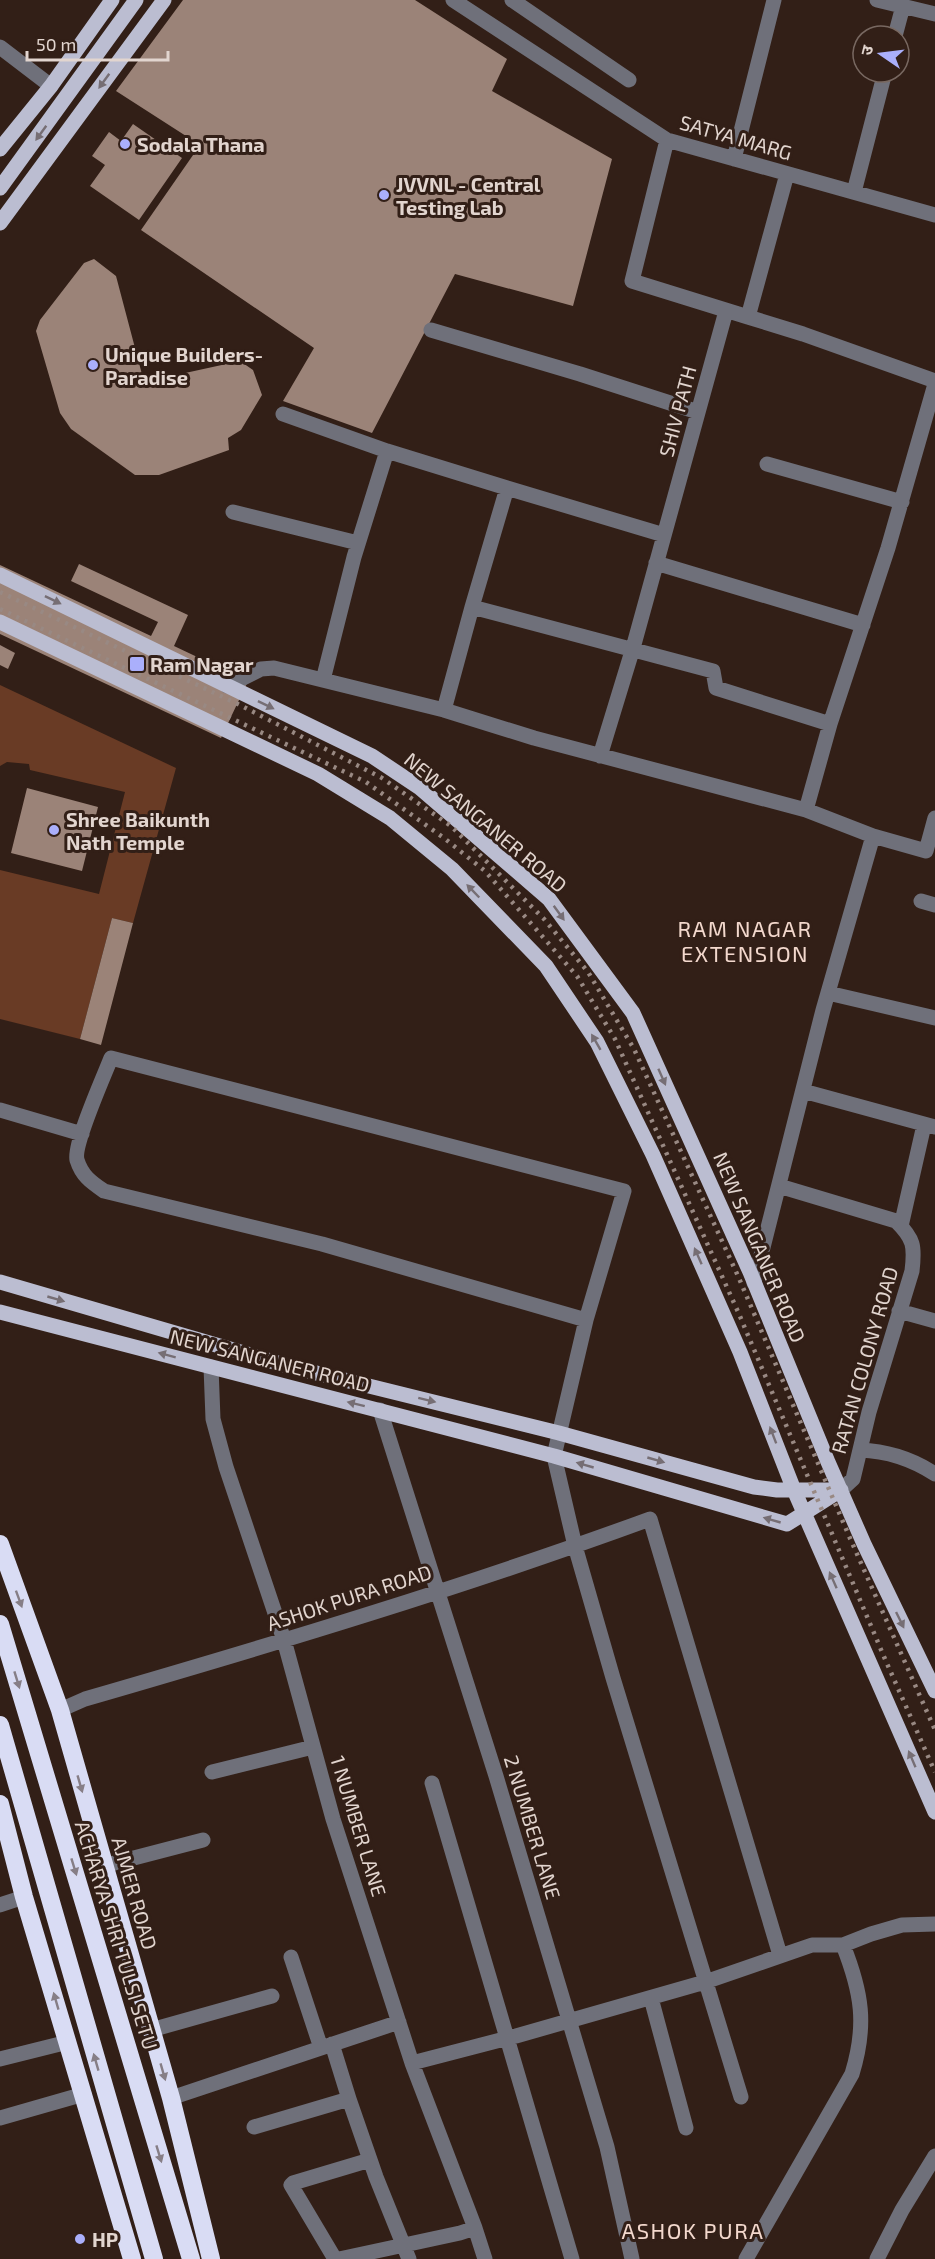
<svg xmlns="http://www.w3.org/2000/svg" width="935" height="2259" font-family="'Exo 2','Noto Sans Devanagari',sans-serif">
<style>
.green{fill:#693b25}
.building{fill:#9b8378}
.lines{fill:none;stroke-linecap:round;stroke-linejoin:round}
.minor{stroke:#6f707a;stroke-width:15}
.major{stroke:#bbbdd1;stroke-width:15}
.highway{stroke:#d9dcf4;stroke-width:18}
.rail{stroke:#998983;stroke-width:4.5;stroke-dasharray:3 6;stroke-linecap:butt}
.oneway{fill:#766e74}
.oneway2{fill:#867e86}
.poi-dot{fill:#aaaffb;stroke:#321f17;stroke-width:2}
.labels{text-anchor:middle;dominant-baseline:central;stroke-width:6;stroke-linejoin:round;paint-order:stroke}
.street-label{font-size:20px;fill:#e2d5cf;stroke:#321f17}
.poi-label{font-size:20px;font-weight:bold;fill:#e2d5cf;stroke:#321f17;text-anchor:start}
.quarter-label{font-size:22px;letter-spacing:1.5px;fill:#f3d8cd;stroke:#321f17}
</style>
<rect width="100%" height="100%" fill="#321f17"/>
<path class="green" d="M 0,685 L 176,768 L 133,923 L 112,918 L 80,1039 L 0,1019 L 0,870 L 99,894 L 125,792 L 30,770 L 29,764 L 7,762 L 0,766 Z"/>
<path class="building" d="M 183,0 L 415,0 L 507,59 L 492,91 L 612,159 L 573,306 L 455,274 L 372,433 L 283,401 L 314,348 L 141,230 L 200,145 L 116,91 Z
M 133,124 L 182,158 L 139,220 L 90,186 L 105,165 L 92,156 L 109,132 L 121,141 Z
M 94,259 L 116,276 L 144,382 L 240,361 L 253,370 L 262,395 L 241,430 L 228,438 L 229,450 L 159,475 L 135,475 L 71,429 L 60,413 L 36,331 L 40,320 L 84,263 Z
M 79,564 L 188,615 L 174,646 L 248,681 L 221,738 L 0,634 L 0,565 L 151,636 L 158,622 L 71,581 Z
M 0,645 L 15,653 L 8,669 L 0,665 Z
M 27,788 L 98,807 L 82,871 L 11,853 Z
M 112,918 L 133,923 L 101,1045 L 80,1039 Z"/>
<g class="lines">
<path class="minor" d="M 453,0 L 667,140 L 935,215
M 512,0 L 629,80
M 877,0 L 935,14
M 895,36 L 903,6
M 0,47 L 51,86
M 667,140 L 632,281 L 748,317 L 787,174
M 734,159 L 774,0
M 854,192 L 885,72
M 748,317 L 803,334 L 935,381
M 431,330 L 580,374 L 698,412
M 283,414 L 387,451
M 767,464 L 902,502
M 507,488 L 664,535
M 233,512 L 358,543
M 656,563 L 863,625
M 472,607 L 713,671 L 716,688 L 830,724
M 323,680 L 354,557 L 387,451 L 507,488 L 472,607 L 444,710
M 227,686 L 261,669 L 274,668 L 444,710 L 534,738 L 806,810 L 873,836 L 926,851 L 935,818
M 600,756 L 633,648 L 726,311
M 806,810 L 830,724 L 888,548 L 935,384
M 921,901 L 935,905
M 828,993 L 935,1018
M 803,1091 L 935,1127
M 0,1110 L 82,1134
M 779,1186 L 896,1221 C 914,1239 915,1246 912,1271 L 869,1412 L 853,1479 L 841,1490
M 901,1226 L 924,1125
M 754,1283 L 823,1010 L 873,836
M 899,1311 L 935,1321
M 586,1320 L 624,1191 L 111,1058 C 104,1076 73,1145 77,1160 C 82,1176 91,1182 104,1191 L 322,1244 L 586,1320 L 554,1456 L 575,1546 L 613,1678 L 741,2097
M 211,1367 L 213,1419 L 226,1467 L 284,1640 L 333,1819 L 412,2063 L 516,2036 L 705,1982 L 812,1945 L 843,1945 L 871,1934 L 902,1925 L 935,1924
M 380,1410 L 496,1776 L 607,2147 L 632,2259
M 860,1450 C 887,1451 912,1459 935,1474
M 60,1710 L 85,1699 C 275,1644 464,1587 650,1519 L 780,1955
M 212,1772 L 313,1747
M 432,1783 L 572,2259
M 103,1866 L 203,1840
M 0,1905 L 24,1897
M 291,1957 L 321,2048
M 651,1998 L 686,2128
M 151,2030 L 272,1996
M 0,2059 L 68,2042
M 412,2063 L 475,2228 L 485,2259
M 171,2098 L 399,2022
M 349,2099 L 376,2177 L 409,2259
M 0,2118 L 84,2094
M 254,2127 L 349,2099 L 332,2044
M 335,2259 L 291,2185 L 293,2183 L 370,2160
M 339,2259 L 460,2233 L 475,2228
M 746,2259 L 852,2074 C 867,2025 862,1993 843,1945
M 877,2259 L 902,2210 L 935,2156"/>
<path class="major" d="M 0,149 L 51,86 L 112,0
M 0,188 L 136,0
M 0,223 L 164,0
M 0,575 L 372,756 L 420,788 L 549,899 L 633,1013 L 750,1272 L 828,1462 L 864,1544 L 935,1691
M 0,622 L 318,774 L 390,818 L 452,869 L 546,966 L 597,1042 L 653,1155 L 740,1352 L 794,1490 L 935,1812
M 0,1282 L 288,1366 L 559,1433 L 754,1487 L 777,1490 L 841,1490
M 0,1312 L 554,1456 L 787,1524 L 841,1490"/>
<path class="highway" d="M 0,1544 L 60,1710 L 171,2098 L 211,2259
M 0,1624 L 191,2259
M 0,1725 L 154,2259
M 0,1804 L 24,1897 L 132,2259"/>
<path class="rail" d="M 0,592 L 240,705 L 382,778 L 451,826 L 544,919 L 588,972 L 634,1049 L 738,1276 L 849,1536 L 935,1730
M 0,609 L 366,782 L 444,838 L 485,871 L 577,976 L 615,1039 L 739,1314 L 885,1659 L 935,1772"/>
</g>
<defs><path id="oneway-solid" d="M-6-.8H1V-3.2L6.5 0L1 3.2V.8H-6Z" transform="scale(1.5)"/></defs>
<g class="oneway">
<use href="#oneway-solid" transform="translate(104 81) rotate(126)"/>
<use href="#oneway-solid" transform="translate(41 133) rotate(126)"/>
<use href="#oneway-solid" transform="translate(53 600) rotate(26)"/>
<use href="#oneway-solid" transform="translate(266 705) rotate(26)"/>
<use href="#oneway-solid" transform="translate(473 891) rotate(-134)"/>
<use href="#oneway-solid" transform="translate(559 913) rotate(54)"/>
<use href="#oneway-solid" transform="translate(596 1042) rotate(-120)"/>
<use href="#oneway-solid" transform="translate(662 1077) rotate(66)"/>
<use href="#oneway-solid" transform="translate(698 1256) rotate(-114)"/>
<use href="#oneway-solid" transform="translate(56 1299) rotate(16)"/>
<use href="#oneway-solid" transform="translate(167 1355) rotate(-165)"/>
<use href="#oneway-solid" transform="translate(427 1400) rotate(14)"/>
<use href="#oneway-solid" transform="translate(356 1404) rotate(-166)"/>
<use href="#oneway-solid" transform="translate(773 1435) rotate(-111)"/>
<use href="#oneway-solid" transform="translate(656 1460) rotate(16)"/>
<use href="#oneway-solid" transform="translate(585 1465) rotate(-164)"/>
<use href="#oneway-solid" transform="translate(772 1520) rotate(-164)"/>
<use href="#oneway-solid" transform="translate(833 1580) rotate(-114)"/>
<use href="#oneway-solid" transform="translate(900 1620) rotate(64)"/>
<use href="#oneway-solid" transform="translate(912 1759) rotate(-113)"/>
</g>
<g class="oneway2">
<use href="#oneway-solid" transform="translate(19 1599) rotate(70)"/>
<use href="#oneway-solid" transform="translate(17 1680) rotate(73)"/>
<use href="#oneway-solid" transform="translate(80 1784) rotate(74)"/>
<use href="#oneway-solid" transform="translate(74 1867) rotate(73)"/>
<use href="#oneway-solid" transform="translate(56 2001) rotate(-106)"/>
<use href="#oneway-solid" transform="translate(96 2062) rotate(-106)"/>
<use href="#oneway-solid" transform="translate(163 2072) rotate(74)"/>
<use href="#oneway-solid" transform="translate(159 2154) rotate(73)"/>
</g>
<g class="poi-dot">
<circle cx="125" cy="144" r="6"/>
<circle cx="384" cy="195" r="6"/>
<circle cx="93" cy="365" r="6"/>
<rect x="129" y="656" width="16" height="16" rx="3"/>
<circle cx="54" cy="830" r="6"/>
<circle cx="80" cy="2239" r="6"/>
</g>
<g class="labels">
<g class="street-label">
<text transform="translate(736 137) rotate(16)">SATYA MARG</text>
<text transform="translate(677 411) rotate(-75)">SHIV PATH</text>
<text transform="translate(486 822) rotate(40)">NEW SANGANER ROAD</text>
<text transform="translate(760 1247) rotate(67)">NEW SANGANER ROAD</text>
<text transform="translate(270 1360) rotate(14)">NEW SANGANER ROAD</text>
<text transform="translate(864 1360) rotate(-74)">RATAN COLONY ROAD</text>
<text transform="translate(349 1597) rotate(-18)">ASHOK PURA ROAD</text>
<text transform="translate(359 1826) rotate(73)">1 NUMBER LANE</text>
<text transform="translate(533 1827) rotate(73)">2 NUMBER LANE</text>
<text transform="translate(135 1893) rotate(74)">AJMER ROAD</text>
<text transform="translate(117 1935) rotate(73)">ACHARYA SHRI TULSI SETU</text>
</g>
<g class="poi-label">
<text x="137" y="144">Sodala Thana</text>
<text x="396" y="184">JVVNL - Central<tspan x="396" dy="23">Testing Lab</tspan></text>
<text x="105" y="354">Unique Builders-<tspan x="105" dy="23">Paradise</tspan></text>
<text x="150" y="664">Ram Nagar</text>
<text x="66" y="819">Shree Baikunth<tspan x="66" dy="23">Nath Temple</tspan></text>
<text x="92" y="2239">HP</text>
</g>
<g class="quarter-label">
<text x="745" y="928">RAM NAGAR<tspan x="745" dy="25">EXTENSION</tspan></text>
<text x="693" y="2230">ASHOK PURA</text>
</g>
</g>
<g transform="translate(881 54) rotate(284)"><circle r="28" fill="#321f17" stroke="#786861" stroke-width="1.5"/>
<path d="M0-4.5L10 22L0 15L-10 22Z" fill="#aaaffb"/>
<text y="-9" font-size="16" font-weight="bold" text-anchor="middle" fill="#e2d5cf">उ</text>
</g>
<path d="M27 51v9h141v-9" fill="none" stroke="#e2d5cf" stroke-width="3"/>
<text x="36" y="51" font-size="18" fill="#e2d5cf" stroke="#321f17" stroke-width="4.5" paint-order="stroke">50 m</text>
</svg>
